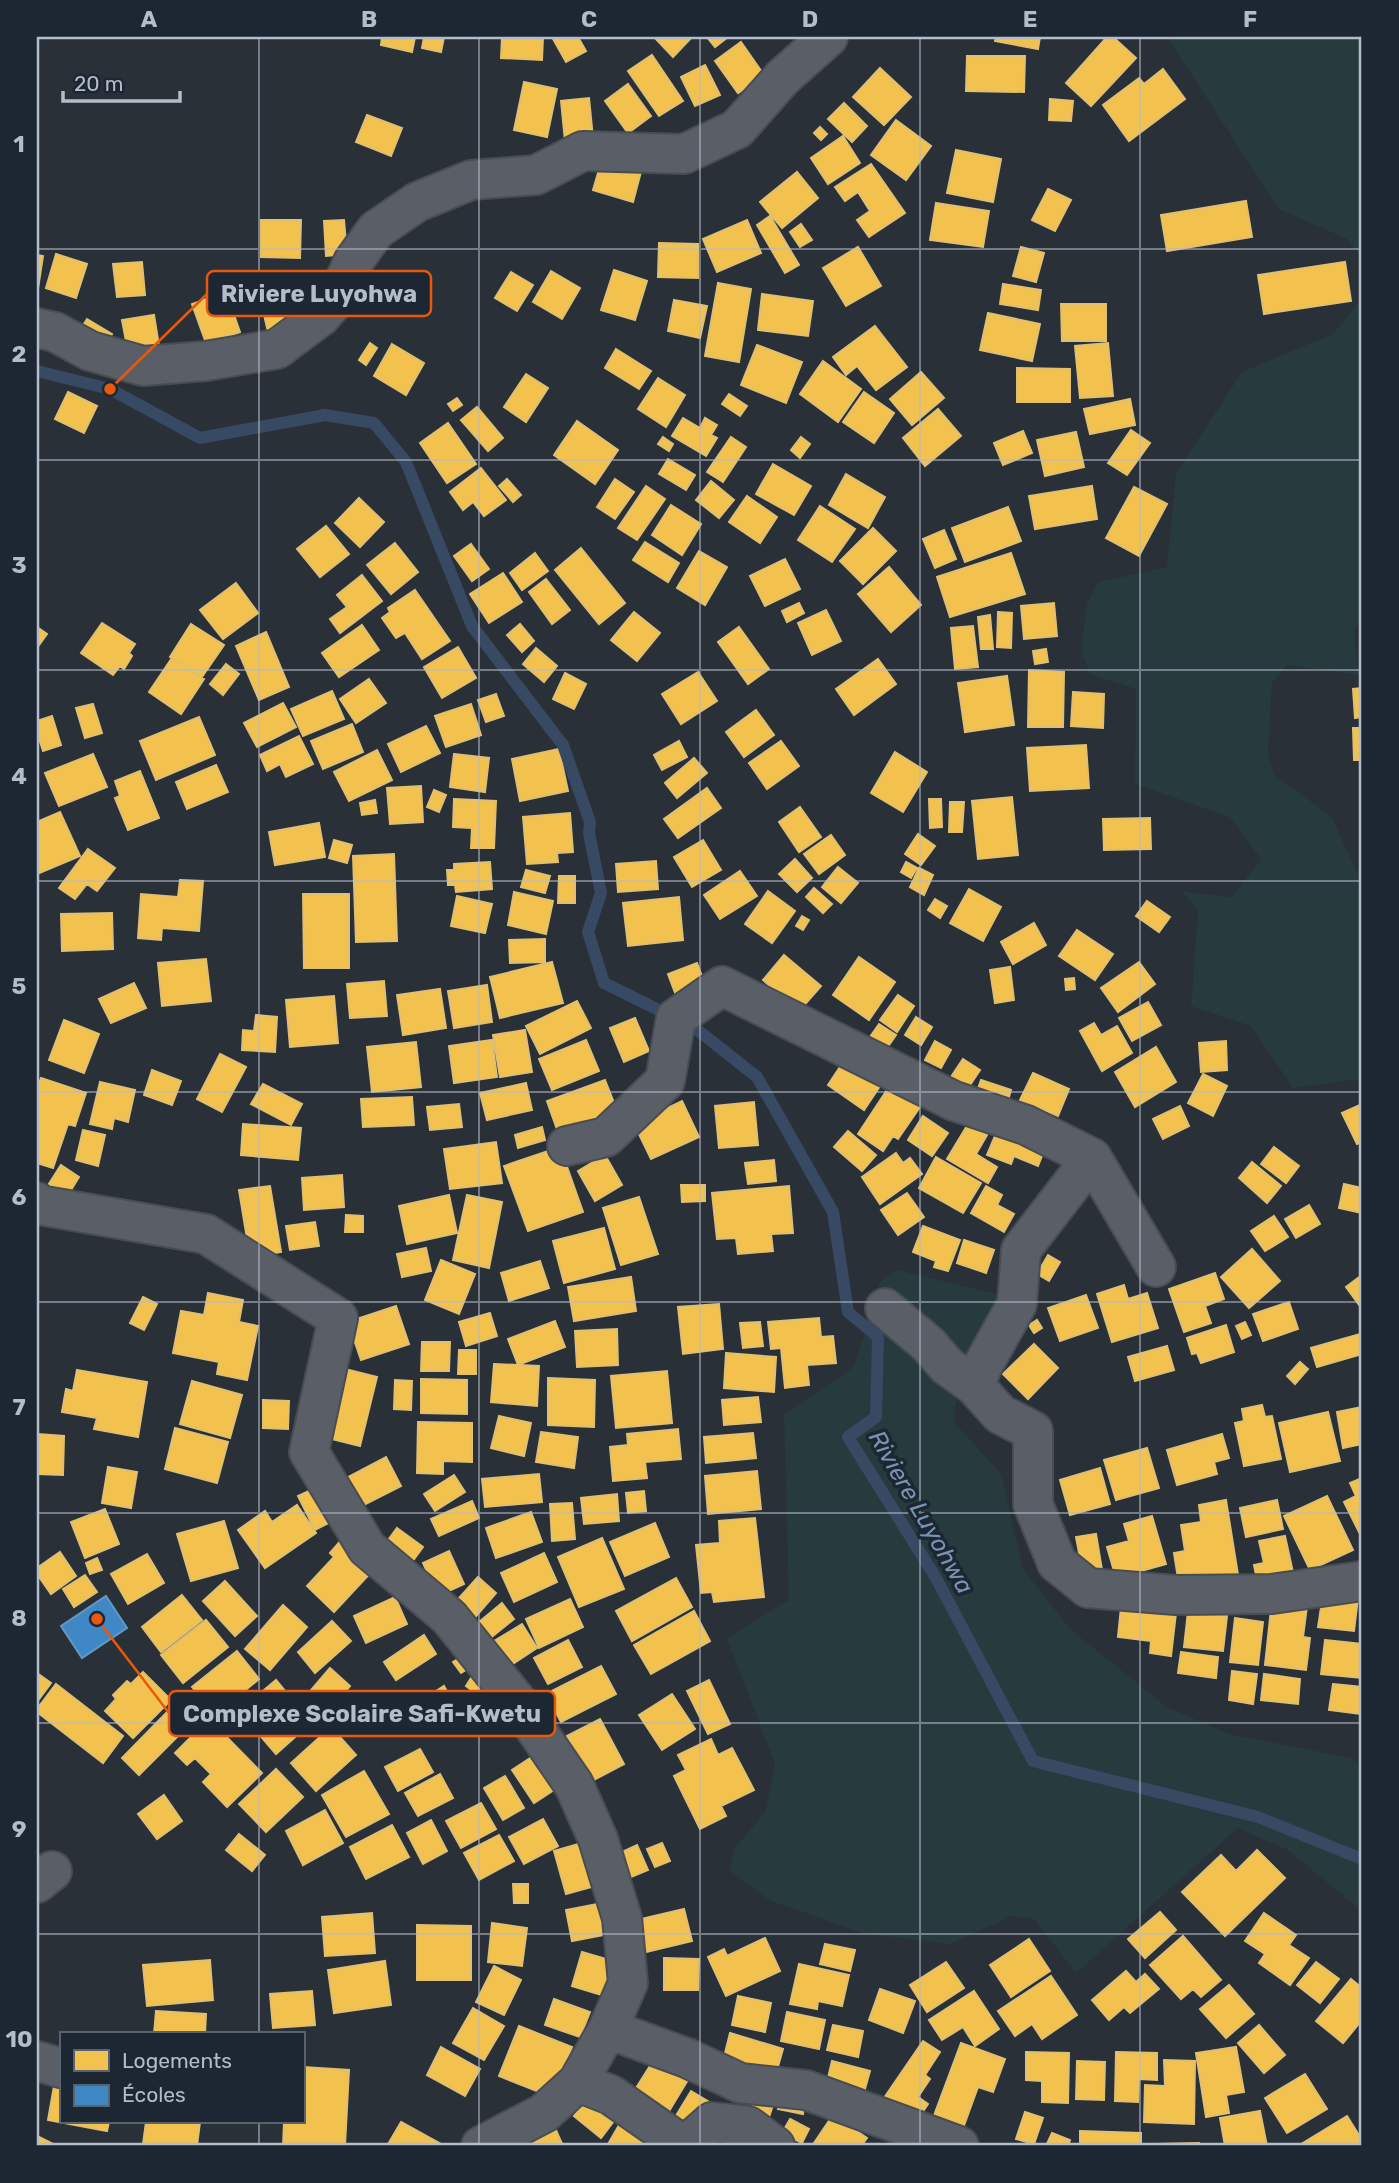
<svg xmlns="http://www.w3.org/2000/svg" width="1399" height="2183" font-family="Rubik,sans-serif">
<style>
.green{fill:#273a3e}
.homes{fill:#f2c14e;stroke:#dfc073;stroke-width:2}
.schools{fill:#3f88c5;stroke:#6298c6;stroke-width:2}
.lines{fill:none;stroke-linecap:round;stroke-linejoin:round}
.stream{stroke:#384963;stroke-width:12}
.minor-casing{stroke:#484c53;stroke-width:42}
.minor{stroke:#5a5e66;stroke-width:38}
.grid{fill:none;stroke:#b4bcc9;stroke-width:2;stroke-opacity:0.55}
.labels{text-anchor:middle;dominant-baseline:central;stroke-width:7;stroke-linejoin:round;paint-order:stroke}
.water-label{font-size:24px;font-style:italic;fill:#7c92b1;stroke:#1d2633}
.leader{fill:none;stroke:#e8590c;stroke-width:2.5}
.callout-dot{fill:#e8590c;stroke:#1d2633;stroke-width:2.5}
.callout{fill:#1d2633;stroke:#e8590c;stroke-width:2.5}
.callout-label{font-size:24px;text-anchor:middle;font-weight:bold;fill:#b4bcc9}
.neatline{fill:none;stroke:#b4bcc9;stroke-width:2.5}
.grid-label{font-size:23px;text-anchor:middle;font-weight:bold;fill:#b4bcc9}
</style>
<rect width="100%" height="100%" fill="#2a3038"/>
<path class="green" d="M 1167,37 L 1362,37 L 1362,258 L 1347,239 L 1279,209 Z
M 1362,298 L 1362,615 L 1354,631 L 1359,675 L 1287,665 L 1272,683 L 1268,753 L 1274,775 L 1331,816 L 1362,883 L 1362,1082 L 1360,1079 L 1293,1088 L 1251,1026 L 1191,1006 L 1198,912 L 1183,892 L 1232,897 L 1261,859 L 1230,817 L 1135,784 L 1136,689 L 1090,674 L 1081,651 L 1087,603 L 1099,582 L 1167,567 L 1176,473 L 1242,372 L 1333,334 Z
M 897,1270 L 1029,1302 L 957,1398 L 953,1421 L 1001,1474 L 1023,1569 L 1071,1630 L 1167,1707 L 1229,1734 L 1351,1758 L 1362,1767 L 1362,1911 L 1288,1850 L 1238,1828 L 1076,1973 L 1034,1919 L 1012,1916 L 950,1944 L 862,1933 L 769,1900 L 730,1871 L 734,1849 L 766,1811 L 775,1764 L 727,1638 L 789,1600 L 784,1414 L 854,1367 L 880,1282 Z"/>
<path class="homes" d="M 382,37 L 415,37 L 412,52 L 381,45 Z
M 424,37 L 444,37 L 441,52 L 422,48 Z
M 502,37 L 543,37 L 542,60 L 501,58 Z
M 552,37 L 578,37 L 586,51 L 566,62 Z
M 654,37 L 692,37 L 673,57 Z
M 707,37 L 728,37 L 715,47 Z
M 996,37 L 1040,37 L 1038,49 L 995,41 Z
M 1107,37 L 1113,37 L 1136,58 L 1091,106 L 1066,83 Z
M 741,42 L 764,75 L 738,93 L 715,61 Z
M 652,55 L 683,101 L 659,116 L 628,71 Z
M 967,56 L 1025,56 L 1024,92 L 966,91 Z
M 705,65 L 720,95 L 695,106 L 681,77 Z
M 880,68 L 911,97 L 884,125 L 853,97 Z
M 1163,69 L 1185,99 L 1129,141 L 1103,105 L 1139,78 L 1144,84 Z
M 524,82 L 557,89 L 547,137 L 514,130 Z
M 628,84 L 651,116 L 628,133 L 605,101 Z
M 589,98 L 593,138 L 565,141 L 561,101 Z
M 1050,99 L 1073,101 L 1071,121 L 1049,120 Z
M 844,103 L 867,126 L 852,142 L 828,119 Z
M 367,115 L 402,128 L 391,156 L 356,142 Z
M 896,120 L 931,146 L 906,180 L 871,155 Z
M 820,127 L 827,134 L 821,140 L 814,133 Z
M 843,136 L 860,163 L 828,184 L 811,158 Z
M 956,150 L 1001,159 L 993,202 L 947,193 Z
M 603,156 L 642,168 L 633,202 L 593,190 Z
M 871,164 L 905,213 L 869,237 L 857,220 L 870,211 L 858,192 L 845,201 L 835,187 Z
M 797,172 L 818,198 L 782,228 L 760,202 Z
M 1048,189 L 1071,200 L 1055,231 L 1032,220 Z
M 1246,201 L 1252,237 L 1167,251 L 1161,215 Z
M 936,203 L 989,211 L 983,247 L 930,240 Z
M 770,216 L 799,265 L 785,273 L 757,225 Z
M 261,220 L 301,220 L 300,258 L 261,257 Z
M 344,220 L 347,254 L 326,256 L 324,221 Z
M 747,220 L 761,253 L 717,272 L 703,239 Z
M 801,224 L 812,240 L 800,247 L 790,232 Z
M 659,243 L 698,244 L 698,278 L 658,277 Z
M 858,247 L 881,286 L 846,306 L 823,268 Z
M 1021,247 L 1044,253 L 1036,282 L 1013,276 Z
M 56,254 L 87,264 L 76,298 L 46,288 Z
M 37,255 L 43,256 L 37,295 Z
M 142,262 L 145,295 L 117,297 L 113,264 Z
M 1345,262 L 1351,301 L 1264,314 L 1258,275 Z
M 614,270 L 647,281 L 635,320 L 601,310 Z
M 551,271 L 580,288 L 562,319 L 533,302 Z
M 511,272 L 533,285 L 517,311 L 495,298 Z
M 718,283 L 751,289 L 739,362 L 705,356 Z
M 1003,284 L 1041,290 L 1038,310 L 1000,304 Z
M 288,291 L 296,326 L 268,332 L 260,297 Z
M 226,292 L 240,332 L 206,343 L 192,304 Z
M 762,294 L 813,301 L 808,336 L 758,330 Z
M 674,300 L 707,306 L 700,338 L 668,331 Z
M 1061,304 L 1106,304 L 1106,341 L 1062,341 Z
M 988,313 L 1040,324 L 1032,361 L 980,350 Z
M 154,315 L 160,352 L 129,357 L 122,320 Z
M 87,319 L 112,334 L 104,347 L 79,332 Z
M 875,326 L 907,367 L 876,390 L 857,366 L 846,375 L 833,357 Z
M 370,343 L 377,348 L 366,365 L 359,360 Z
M 1108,343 L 1113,396 L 1080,398 L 1075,346 Z
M 392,344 L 424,363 L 406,395 L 374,376 Z
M 757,345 L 802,362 L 786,403 L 741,385 Z
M 616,349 L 651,371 L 639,389 L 605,368 Z
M 823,361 L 861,389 L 838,422 L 800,394 Z
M 1017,368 L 1070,369 L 1070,402 L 1017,402 Z
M 921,372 L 944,398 L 912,425 L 890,399 Z
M 526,374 L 548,388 L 526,422 L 504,407 Z
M 658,378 L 685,395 L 666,427 L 638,409 Z
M 68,392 L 97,406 L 84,433 L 55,419 Z
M 864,392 L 894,413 L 874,443 L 843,422 Z
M 729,394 L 747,406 L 740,416 L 722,404 Z
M 457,398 L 462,405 L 453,411 L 448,404 Z
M 1130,399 L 1135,425 L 1090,434 L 1084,409 Z
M 477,407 L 503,438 L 488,451 L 461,420 Z
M 938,409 L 961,436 L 925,466 L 903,438 Z
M 683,418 L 700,428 L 705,418 L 717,425 L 711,435 L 717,438 L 706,456 L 672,436 Z
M 577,421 L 618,450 L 595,484 L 554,455 Z
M 448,423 L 476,464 L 447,483 L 420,443 Z
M 1131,430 L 1150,443 L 1127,475 L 1108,463 Z
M 1023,431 L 1032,453 L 1003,465 L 994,443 Z
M 1076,432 L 1084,467 L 1045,476 L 1037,440 Z
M 663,437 L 673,444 L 669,451 L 658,444 Z
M 731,437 L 746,447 L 723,482 L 707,472 Z
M 801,437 L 810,444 L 800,458 L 791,450 Z
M 668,459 L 695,475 L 686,490 L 659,474 Z
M 773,464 L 811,486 L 794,515 L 756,494 Z
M 481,468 L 506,500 L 484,516 L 473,502 L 463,510 L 450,492 Z
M 846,474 L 885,497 L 868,528 L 829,505 Z
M 507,479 L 521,495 L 513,502 L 499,486 Z
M 615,479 L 634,492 L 615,519 L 597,507 Z
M 711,481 L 734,500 L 719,518 L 696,500 Z
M 646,486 L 665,499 L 637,540 L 618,528 Z
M 1092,486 L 1097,519 L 1035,529 L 1029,496 Z
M 1134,487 L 1167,504 L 1139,556 L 1106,538 Z
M 747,496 L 777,517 L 760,543 L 729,522 Z
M 359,498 L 384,522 L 360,547 L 335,523 Z
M 671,505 L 701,524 L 682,555 L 652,535 Z
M 820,506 L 855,529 L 832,562 L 798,540 Z
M 1008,507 L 1021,541 L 965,562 L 952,528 Z
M 326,526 L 349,554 L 320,577 L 297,549 Z
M 873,528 L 896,551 L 863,584 L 840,561 Z
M 944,530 L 956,559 L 935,568 L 923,539 Z
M 645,542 L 679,563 L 668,582 L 633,560 Z
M 395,543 L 418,572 L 391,594 L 367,565 Z
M 471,544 L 489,569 L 472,581 L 454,556 Z
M 581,548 L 625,603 L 599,624 L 555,570 Z
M 699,551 L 727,567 L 705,605 L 677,588 Z
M 535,553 L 548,571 L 522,590 L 510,573 Z
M 1011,553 L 1025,594 L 950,617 L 937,577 Z
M 785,559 L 800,589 L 765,606 L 750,576 Z
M 889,567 L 921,605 L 891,632 L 858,594 Z
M 503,573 L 522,602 L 489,623 L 470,594 Z
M 362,575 L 382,601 L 340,633 L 330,619 L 347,607 L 337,595 Z
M 546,579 L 570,610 L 552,624 L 529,592 Z
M 236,583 L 258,613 L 223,639 L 200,610 Z
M 415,590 L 450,641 L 422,659 L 405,633 L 396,638 L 382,618 L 390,612 L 388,608 Z
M 799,603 L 804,613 L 787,622 L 782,611 Z
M 1054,603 L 1057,636 L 1024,639 L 1021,606 Z
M 826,610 L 841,641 L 812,655 L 798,623 Z
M 634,612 L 660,633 L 637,661 L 611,640 Z
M 998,612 L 1012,613 L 1011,648 L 997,647 Z
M 990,615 L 993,649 L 981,649 L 978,617 Z
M 102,623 L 135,644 L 129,653 L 132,656 L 124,669 L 120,666 L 113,675 L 81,653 Z
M 191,624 L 224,645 L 202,677 L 170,657 Z
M 520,624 L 534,641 L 522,652 L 507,635 Z
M 362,625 L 379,650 L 339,677 L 322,653 Z
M 973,626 L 978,667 L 955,669 L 951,628 Z
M 37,627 L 47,634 L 37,648 Z
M 739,627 L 769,669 L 748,684 L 718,642 Z
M 266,632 L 289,687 L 259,700 L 236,646 Z
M 458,647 L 476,678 L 442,698 L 424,667 Z
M 536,648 L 557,666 L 544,682 L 523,664 Z
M 1046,649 L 1048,662 L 1035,664 L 1033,651 Z
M 172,658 L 204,679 L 181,714 L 149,692 Z
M 878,659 L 896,684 L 854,715 L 836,689 Z
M 226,664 L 239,674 L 223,695 L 210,684 Z
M 1029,670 L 1064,672 L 1063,727 L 1028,727 Z
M 698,672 L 717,701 L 681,724 L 662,694 Z
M 565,673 L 586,684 L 574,709 L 553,699 Z
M 1007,676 L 1014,725 L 965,732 L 958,683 Z
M 369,679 L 386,703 L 356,723 L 340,699 Z
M 1362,688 L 1362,717 L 1355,718 L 1353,689 Z
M 332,691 L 344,719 L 303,736 L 291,709 Z
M 1073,692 L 1104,694 L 1103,728 L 1071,726 Z
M 496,694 L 504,716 L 486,722 L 478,700 Z
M 283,703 L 296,727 L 257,747 L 244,723 Z
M 93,704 L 102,733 L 85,738 L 76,708 Z
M 471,704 L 481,735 L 446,747 L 435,716 Z
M 756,710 L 774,735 L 744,757 L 726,732 Z
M 52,716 L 61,745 L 43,751 L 37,732 L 37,721 Z
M 199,717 L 215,755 L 156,780 L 140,741 Z
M 352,724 L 363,752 L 323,769 L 311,741 Z
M 426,726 L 440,753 L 401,772 L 388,744 Z
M 1353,728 L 1362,728 L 1362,760 L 1354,760 Z
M 299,736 L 313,764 L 286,777 L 280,764 L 267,771 L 260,755 Z
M 679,741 L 687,757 L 662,770 L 654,755 Z
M 781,741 L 799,766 L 767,789 L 749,763 Z
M 1086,745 L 1089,788 L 1030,791 L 1027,748 Z
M 559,749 L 568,791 L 520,801 L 512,759 Z
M 377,750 L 392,780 L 349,801 L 334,772 Z
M 895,752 L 927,772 L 903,812 L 871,793 Z
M 93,754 L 107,787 L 59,806 L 45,773 Z
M 454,754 L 489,758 L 485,792 L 450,787 Z
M 694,758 L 707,773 L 677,798 L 665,783 Z
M 216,765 L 228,792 L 187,809 L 176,782 Z
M 140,771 L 159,818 L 128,830 L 115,798 L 120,796 L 115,781 Z
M 421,786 L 423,822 L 390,824 L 387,788 Z
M 707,788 L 721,808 L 678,838 L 664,819 Z
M 434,790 L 446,795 L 439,812 L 427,807 Z
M 1012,797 L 1018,855 L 978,859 L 972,801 Z
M 454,799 L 496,801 L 494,848 L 471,848 L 472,828 L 453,827 Z
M 929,799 L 941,799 L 942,827 L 930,828 Z
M 375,800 L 377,813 L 362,815 L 360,803 Z
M 950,802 L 964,802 L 962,832 L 949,832 Z
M 800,807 L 821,837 L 799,852 L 779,822 Z
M 60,812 L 80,856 L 37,874 L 37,822 Z
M 570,813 L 573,852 L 557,853 L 558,862 L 527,864 L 523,817 Z
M 1150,818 L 1151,849 L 1104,850 L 1103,819 Z
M 319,823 L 325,857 L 275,865 L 269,832 Z
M 918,834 L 935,846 L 921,865 L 905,854 Z
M 831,835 L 845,855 L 819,874 L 804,854 Z
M 334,840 L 352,845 L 347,863 L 329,858 Z
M 703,840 L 721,870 L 692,887 L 674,857 Z
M 88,849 L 115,868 L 97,891 L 87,884 L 75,899 L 59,888 Z
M 394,854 L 397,941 L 356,942 L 353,856 Z
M 795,859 L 812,878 L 797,892 L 779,874 Z
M 656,861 L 658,889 L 618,892 L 616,864 Z
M 490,862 L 492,889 L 456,892 L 455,885 L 448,885 L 447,870 L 454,870 L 454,864 Z
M 906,862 L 917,868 L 911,878 L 901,872 Z
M 838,867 L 858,883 L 841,903 L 822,887 Z
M 919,868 L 933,875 L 924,895 L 910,887 Z
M 526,870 L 550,876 L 545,893 L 521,887 Z
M 740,871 L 757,896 L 720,919 L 704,895 Z
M 559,876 L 575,876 L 575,903 L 558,903 Z
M 180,880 L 203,881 L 199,931 L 162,928 L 161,940 L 138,938 L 141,894 L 178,897 Z
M 814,888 L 832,904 L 823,913 L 806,897 Z
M 969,889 L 1001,907 L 983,941 L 950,923 Z
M 768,891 L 795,911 L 772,943 L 745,924 Z
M 514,892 L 553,901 L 546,934 L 508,925 Z
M 303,894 L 349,894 L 349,968 L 304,968 Z
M 457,896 L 492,904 L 485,933 L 451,926 Z
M 679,897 L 683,940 L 628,946 L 623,903 Z
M 935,899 L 947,906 L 940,918 L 928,910 Z
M 1147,901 L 1170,917 L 1159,932 L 1136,916 Z
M 112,913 L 113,949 L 62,951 L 61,914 Z
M 802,916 L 809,920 L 803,930 L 796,926 Z
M 1034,923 L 1046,945 L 1013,964 L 1001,942 Z
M 1077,930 L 1113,954 L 1095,980 L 1059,956 Z
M 545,939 L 545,962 L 510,963 L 509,940 Z
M 784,955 L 821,986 L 799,1011 L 763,980 Z
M 859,957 L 895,982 L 869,1020 L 833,995 Z
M 206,959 L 211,1001 L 162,1006 L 158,963 Z
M 552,962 L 563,1003 L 500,1018 L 490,977 Z
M 1139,962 L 1155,984 L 1118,1012 L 1101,988 Z
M 697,963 L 706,987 L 677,998 L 668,974 Z
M 1010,967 L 1014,1000 L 995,1003 L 990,970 Z
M 1074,978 L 1075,989 L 1066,990 L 1065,979 Z
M 384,981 L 387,1016 L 350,1018 L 347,984 Z
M 134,983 L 146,1008 L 111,1023 L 99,999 Z
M 487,985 L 492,1022 L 454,1028 L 448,991 Z
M 440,989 L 446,1028 L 403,1035 L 397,995 Z
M 898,995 L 914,1006 L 897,1032 L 880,1020 Z
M 334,996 L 338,1043 L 290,1047 L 286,1000 Z
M 577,1001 L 591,1028 L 540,1054 L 526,1026 Z
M 1148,1002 L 1161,1025 L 1132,1041 L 1119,1018 Z
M 256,1015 L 277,1017 L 275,1052 L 242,1050 L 243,1030 L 254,1031 Z
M 916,1017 L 932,1027 L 921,1045 L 905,1035 Z
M 635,1018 L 649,1051 L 624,1062 L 610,1028 Z
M 64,1020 L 99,1034 L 84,1073 L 49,1060 Z
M 1094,1023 L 1101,1035 L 1117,1026 L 1132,1053 L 1102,1071 L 1080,1031 Z
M 879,1024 L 896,1035 L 887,1048 L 870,1037 Z
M 525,1030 L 532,1072 L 500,1077 L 493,1035 Z
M 492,1040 L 497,1077 L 454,1083 L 449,1046 Z
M 586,1040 L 599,1071 L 552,1090 L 539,1059 Z
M 935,1041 L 951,1050 L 941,1068 L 925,1060 Z
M 1226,1041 L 1227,1070 L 1201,1072 L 1199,1043 Z
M 416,1042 L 421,1087 L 372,1092 L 367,1047 Z
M 1156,1047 L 1176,1082 L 1135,1107 L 1115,1072 Z
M 220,1054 L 246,1067 L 222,1112 L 197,1099 Z
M 846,1058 L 882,1083 L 864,1110 L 828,1085 Z
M 963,1059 L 980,1070 L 968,1088 L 951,1077 Z
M 152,1070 L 181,1081 L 172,1105 L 144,1095 Z
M 1033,1073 L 1069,1089 L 1058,1116 L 1020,1100 Z
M 1203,1074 L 1227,1086 L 1213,1116 L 1188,1103 Z
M 41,1078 L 86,1093 L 75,1126 L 68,1124 L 53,1168 L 37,1163 L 37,1089 Z
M 605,1080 L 618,1113 L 559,1135 L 547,1101 Z
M 981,1080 L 1011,1090 L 1007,1104 L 976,1094 Z
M 100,1082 L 135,1090 L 128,1122 L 114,1118 L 112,1129 L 90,1124 Z
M 526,1083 L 532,1110 L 487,1120 L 480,1093 Z
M 263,1084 L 302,1104 L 291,1125 L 251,1104 Z
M 891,1084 L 922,1104 L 898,1139 L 893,1136 L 883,1151 L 858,1134 Z
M 412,1097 L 414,1125 L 363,1127 L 361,1099 Z
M 682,1101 L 699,1137 L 651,1159 L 634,1124 Z
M 754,1102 L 758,1145 L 719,1148 L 715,1106 Z
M 459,1104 L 462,1127 L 430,1130 L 427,1107 Z
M 1362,1104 L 1362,1142 L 1357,1144 L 1342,1113 Z
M 1180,1106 L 1189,1126 L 1163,1139 L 1153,1119 Z
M 923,1116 L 948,1133 L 932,1156 L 908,1140 Z
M 243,1124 L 301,1128 L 298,1160 L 241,1155 Z
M 968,1124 L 987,1135 L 976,1154 L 997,1167 L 988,1183 L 947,1159 Z
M 1000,1124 L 1047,1143 L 1038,1166 L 1014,1156 L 1011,1164 L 987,1155 Z
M 542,1127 L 545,1140 L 518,1148 L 515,1135 Z
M 83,1130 L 105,1135 L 98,1166 L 76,1160 Z
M 848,1131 L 876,1155 L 862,1171 L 834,1147 Z
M 496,1142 L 502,1183 L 450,1189 L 444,1149 Z
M 560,1147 L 583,1212 L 528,1231 L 504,1166 Z
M 1274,1147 L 1299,1166 L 1286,1183 L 1261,1164 Z
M 896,1153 L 903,1163 L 910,1158 L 922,1174 L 880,1204 L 862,1177 Z
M 605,1155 L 622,1185 L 595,1201 L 578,1171 Z
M 936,1157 L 981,1183 L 963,1213 L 919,1188 Z
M 774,1160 L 776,1181 L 748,1184 L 745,1163 Z
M 1252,1162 L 1281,1186 L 1267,1203 L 1239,1178 Z
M 61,1165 L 79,1177 L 71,1190 L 82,1197 L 45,1190 Z
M 342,1175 L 344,1207 L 304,1210 L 302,1178 Z
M 1344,1184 L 1362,1188 L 1362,1213 L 1339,1208 Z
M 681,1185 L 705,1185 L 705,1201 L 682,1202 Z
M 270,1186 L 281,1252 L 250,1257 L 239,1190 Z
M 789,1186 L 793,1233 L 771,1234 L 773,1251 L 738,1254 L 736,1238 L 717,1239 L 712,1193 Z
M 986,1186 L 1002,1195 L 997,1205 L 1014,1214 L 1004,1232 L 971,1213 Z
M 907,1193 L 924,1217 L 898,1235 L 881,1210 Z
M 449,1195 L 457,1233 L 407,1244 L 399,1206 Z
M 467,1195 L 502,1202 L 489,1268 L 453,1260 Z
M 639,1197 L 658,1254 L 621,1265 L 603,1208 Z
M 1309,1205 L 1320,1224 L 1296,1238 L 1285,1219 Z
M 346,1215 L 363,1216 L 363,1232 L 345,1232 Z
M 1274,1216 L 1288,1237 L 1265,1251 L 1251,1231 Z
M 315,1222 L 319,1246 L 290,1250 L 286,1226 Z
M 923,1226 L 960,1240 L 948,1271 L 934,1267 L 936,1261 L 913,1252 Z
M 604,1228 L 615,1269 L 564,1283 L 553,1241 Z
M 964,1240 L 994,1250 L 986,1273 L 957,1263 Z
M 426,1248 L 431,1271 L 402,1277 L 397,1254 Z
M 1252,1249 L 1280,1281 L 1249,1308 L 1221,1277 Z
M 1048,1255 L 1060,1262 L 1049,1281 L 1037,1274 Z
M 441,1260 L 475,1274 L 459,1314 L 425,1300 Z
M 540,1261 L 549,1288 L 509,1301 L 501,1273 Z
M 1215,1273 L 1224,1299 L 1205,1306 L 1211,1323 L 1184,1332 L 1169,1289 Z
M 1362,1275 L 1362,1309 L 1346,1287 Z
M 631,1277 L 636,1311 L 574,1321 L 568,1287 Z
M 1124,1285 L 1128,1299 L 1147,1293 L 1158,1328 L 1112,1342 L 1097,1294 Z
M 208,1293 L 243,1300 L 239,1322 L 258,1326 L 247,1380 L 217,1374 L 219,1362 L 173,1353 L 181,1311 L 204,1315 Z
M 1086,1295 L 1098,1328 L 1060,1341 L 1048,1308 Z
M 143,1297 L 157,1304 L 144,1330 L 130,1323 Z
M 1289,1302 L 1298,1329 L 1263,1341 L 1253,1314 Z
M 719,1304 L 723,1349 L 683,1354 L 678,1307 Z
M 396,1306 L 409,1344 L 361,1360 L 348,1322 Z
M 490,1313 L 497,1336 L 466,1346 L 459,1322 Z
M 819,1318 L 821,1337 L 833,1336 L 836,1363 L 807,1365 L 809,1385 L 785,1388 L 781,1348 L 771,1349 L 768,1322 Z
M 1037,1320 L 1042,1328 L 1034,1333 L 1029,1325 Z
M 555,1321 L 565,1347 L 518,1365 L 508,1339 Z
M 760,1322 L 763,1346 L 743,1348 L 740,1323 Z
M 1245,1322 L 1251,1335 L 1242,1339 L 1236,1326 Z
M 1226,1325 L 1234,1352 L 1201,1363 L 1197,1353 L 1192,1354 L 1187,1338 Z
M 617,1329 L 618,1365 L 577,1367 L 575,1331 Z
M 1360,1334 L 1362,1354 L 1317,1367 L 1311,1348 Z
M 422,1342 L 450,1342 L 449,1371 L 421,1371 Z
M 1034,1344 L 1058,1368 L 1028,1399 L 1003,1374 Z
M 1167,1346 L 1174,1370 L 1135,1381 L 1128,1357 Z
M 459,1350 L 476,1350 L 476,1374 L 458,1374 Z
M 726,1353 L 776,1357 L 774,1392 L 724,1388 Z
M 1300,1362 L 1308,1369 L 1295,1384 L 1287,1376 Z
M 494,1364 L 539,1366 L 537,1406 L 491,1402 Z
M 341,1368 L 377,1377 L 360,1446 L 324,1437 Z
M 77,1370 L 147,1382 L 138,1437 L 94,1429 L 97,1418 L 62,1412 L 66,1389 L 73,1391 Z
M 667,1371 L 672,1423 L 616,1428 L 611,1376 Z
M 548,1378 L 595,1380 L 594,1427 L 548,1425 Z
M 421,1379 L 467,1380 L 467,1414 L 421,1413 Z
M 395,1380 L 412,1381 L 411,1410 L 394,1409 Z
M 192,1381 L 242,1395 L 230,1438 L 180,1424 Z
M 758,1397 L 761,1422 L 724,1425 L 722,1400 Z
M 263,1400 L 289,1401 L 288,1429 L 263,1428 Z
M 1262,1405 L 1265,1417 L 1272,1416 L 1281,1459 L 1244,1466 L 1235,1423 L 1244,1421 L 1242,1409 Z
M 1362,1407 L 1362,1444 L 1343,1448 L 1337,1412 Z
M 1328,1412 L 1340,1461 L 1290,1472 L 1279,1423 Z
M 499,1416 L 531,1423 L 524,1456 L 491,1448 Z
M 418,1422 L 472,1423 L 472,1462 L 443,1461 L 443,1474 L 417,1473 Z
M 175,1428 L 228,1442 L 217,1483 L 165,1469 Z
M 678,1429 L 681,1459 L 645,1462 L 647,1478 L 613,1481 L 610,1447 L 628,1445 L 627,1434 Z
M 541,1432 L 578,1437 L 574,1468 L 536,1462 Z
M 753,1433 L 756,1458 L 706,1463 L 704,1437 Z
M 37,1434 L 64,1436 L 63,1475 L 37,1474 Z
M 1222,1434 L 1229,1458 L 1214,1462 L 1217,1474 L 1177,1485 L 1167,1450 Z
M 1147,1448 L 1159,1488 L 1116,1500 L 1104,1460 Z
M 386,1457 L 401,1486 L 354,1510 L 339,1482 Z
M 108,1467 L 137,1472 L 131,1508 L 102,1503 Z
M 1100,1468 L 1110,1504 L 1070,1515 L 1060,1480 Z
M 757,1471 L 761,1509 L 708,1514 L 705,1476 Z
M 539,1474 L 542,1502 L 485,1507 L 482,1479 Z
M 454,1475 L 465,1492 L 435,1511 L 424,1494 Z
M 1362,1478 L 1362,1533 L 1360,1534 L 1344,1502 L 1356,1496 L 1350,1483 Z
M 322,1485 L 338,1518 L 315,1530 L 298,1496 Z
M 644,1491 L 646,1511 L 628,1513 L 626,1493 Z
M 617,1494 L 619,1521 L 584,1524 L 581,1498 Z
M 1327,1496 L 1353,1550 L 1310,1570 L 1284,1516 Z
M 1226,1500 L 1239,1581 L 1180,1591 L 1174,1553 L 1185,1551 L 1181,1525 L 1201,1522 L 1199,1505 Z
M 1277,1500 L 1283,1529 L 1246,1537 L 1240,1508 Z
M 472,1501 L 479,1518 L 439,1536 L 431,1519 Z
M 572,1503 L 575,1539 L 552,1541 L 550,1504 Z
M 297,1505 L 316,1533 L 265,1568 L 238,1530 L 265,1511 L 272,1522 Z
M 105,1509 L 119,1544 L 85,1558 L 71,1522 Z
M 531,1512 L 542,1542 L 496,1558 L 486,1528 Z
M 1152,1516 L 1166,1564 L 1116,1578 L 1107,1547 L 1129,1541 L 1124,1524 Z
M 755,1518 L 764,1597 L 714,1602 L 712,1592 L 701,1593 L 696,1545 L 720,1543 L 719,1521 Z
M 224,1521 L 238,1568 L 191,1581 L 177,1534 Z
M 655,1523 L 669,1557 L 625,1576 L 610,1542 Z
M 397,1528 L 423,1547 L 409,1566 L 383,1547 Z
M 1096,1534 L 1102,1570 L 1083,1574 L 1076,1537 Z
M 1285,1536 L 1294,1577 L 1258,1585 L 1254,1565 L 1264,1563 L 1259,1541 Z
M 343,1538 L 375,1568 L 334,1612 L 307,1586 L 334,1557 L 330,1553 Z
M 602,1538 L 624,1589 L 579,1607 L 558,1557 Z
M 449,1551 L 464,1584 L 438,1596 L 423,1563 Z
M 60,1552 L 76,1576 L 51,1594 L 37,1574 L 37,1568 Z
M 544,1553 L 557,1582 L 514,1602 L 501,1573 Z
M 147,1554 L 164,1583 L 128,1604 L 111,1574 Z
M 97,1558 L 102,1570 L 90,1574 L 86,1563 Z
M 85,1575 L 97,1592 L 74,1607 L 63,1589 Z
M 478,1577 L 496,1593 L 471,1622 L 452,1606 Z
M 676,1578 L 692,1607 L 632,1641 L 616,1611 Z
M 225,1581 L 257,1616 L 235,1636 L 203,1601 Z
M 1323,1594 L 1358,1598 L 1354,1631 L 1318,1627 Z
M 182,1595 L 202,1620 L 161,1652 L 142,1627 Z
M 395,1597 L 407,1624 L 366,1643 L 354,1616 Z
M 570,1599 L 583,1627 L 539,1648 L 526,1619 Z
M 502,1603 L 514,1619 L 484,1643 L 472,1628 Z
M 283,1605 L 307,1627 L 270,1670 L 245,1649 Z
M 1307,1606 L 1303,1637 L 1310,1638 L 1306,1670 L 1265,1665 L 1271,1609 Z
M 1121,1607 L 1176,1613 L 1171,1656 L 1150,1653 L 1151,1641 L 1118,1637 Z
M 694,1611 L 710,1641 L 651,1674 L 634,1645 Z
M 1188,1611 L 1227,1616 L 1223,1651 L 1184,1647 Z
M 1235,1618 L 1263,1622 L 1258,1665 L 1230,1662 Z
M 206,1620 L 228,1647 L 183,1683 L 161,1655 Z
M 332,1621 L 351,1641 L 315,1673 L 298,1652 Z
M 522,1624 L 537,1648 L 502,1671 L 491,1643 Z
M 424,1635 L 436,1654 L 396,1680 L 384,1662 Z
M 568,1640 L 582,1667 L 548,1684 L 534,1658 Z
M 1325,1640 L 1362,1644 L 1362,1678 L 1321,1674 Z
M 237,1651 L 259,1679 L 215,1715 L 192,1687 Z
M 1181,1652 L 1218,1657 L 1216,1678 L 1178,1673 Z
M 461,1657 L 469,1668 L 461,1673 L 453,1662 Z
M 601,1666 L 616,1694 L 561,1722 L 546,1694 Z
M 330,1668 L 350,1686 L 320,1721 L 299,1704 Z
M 1232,1671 L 1257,1674 L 1253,1704 L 1229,1700 Z
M 143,1672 L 171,1700 L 133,1738 L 105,1711 L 116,1699 L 113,1695 L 127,1681 L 131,1684 Z
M 37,1673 L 51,1683 L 37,1702 Z
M 1264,1674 L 1300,1679 L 1298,1704 L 1261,1700 Z
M 471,1678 L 485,1689 L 479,1696 L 466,1686 Z
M 276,1680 L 295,1703 L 286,1710 L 303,1730 L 276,1754 L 239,1711 Z
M 709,1680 L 730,1724 L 708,1734 L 687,1691 Z
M 56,1684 L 123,1736 L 103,1763 L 37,1712 L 37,1709 Z
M 1333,1684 L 1362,1687 L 1362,1714 L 1329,1710 Z
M 444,1686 L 452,1701 L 431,1714 L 422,1700 Z
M 672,1694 L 695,1729 L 662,1750 L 639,1715 Z
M 178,1701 L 196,1718 L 139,1775 L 122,1758 Z
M 209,1719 L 262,1773 L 227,1807 L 203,1782 L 211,1774 L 195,1758 L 187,1765 L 175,1753 Z
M 600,1719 L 624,1764 L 590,1782 L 567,1736 Z
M 331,1727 L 356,1755 L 316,1791 L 291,1763 Z
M 711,1739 L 718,1755 L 732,1748 L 754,1790 L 721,1806 L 726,1816 L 700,1829 L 674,1776 L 686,1770 L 678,1755 Z
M 420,1749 L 433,1772 L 398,1791 L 385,1767 Z
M 541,1751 L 563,1784 L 534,1803 L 512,1770 Z
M 276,1769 L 303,1797 L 266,1832 L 239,1804 Z
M 364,1771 L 389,1814 L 346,1837 L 322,1795 Z
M 440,1774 L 453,1798 L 418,1816 L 405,1793 Z
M 505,1776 L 524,1808 L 503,1820 L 484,1788 Z
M 164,1795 L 182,1821 L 157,1839 L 138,1814 Z
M 481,1803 L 496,1829 L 461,1848 L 446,1821 Z
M 325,1810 L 343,1843 L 303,1865 L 286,1831 Z
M 543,1819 L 558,1846 L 524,1864 L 509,1837 Z
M 431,1820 L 447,1851 L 423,1864 L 407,1833 Z
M 392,1825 L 409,1857 L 366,1879 L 350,1847 Z
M 239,1834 L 265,1855 L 252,1871 L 226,1850 Z
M 499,1835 L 514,1861 L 479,1880 L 464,1853 Z
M 589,1841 L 602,1884 L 566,1894 L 554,1851 Z
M 662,1843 L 670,1861 L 655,1867 L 647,1849 Z
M 637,1845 L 648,1870 L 619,1882 L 609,1858 Z
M 1257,1850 L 1285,1878 L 1225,1936 L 1182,1892 L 1221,1855 L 1236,1871 Z
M 513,1884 L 528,1884 L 528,1903 L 514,1903 Z
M 603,1903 L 609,1934 L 572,1941 L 566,1910 Z
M 684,1909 L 692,1941 L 646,1952 L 637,1920 Z
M 1160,1912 L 1176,1930 L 1145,1958 L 1128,1939 Z
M 372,1913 L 375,1953 L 325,1956 L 322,1917 Z
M 1264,1913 L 1296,1935 L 1289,1945 L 1309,1958 L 1290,1985 L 1259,1963 L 1265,1954 L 1245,1941 Z
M 492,1923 L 527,1928 L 522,1966 L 488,1962 Z
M 417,1925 L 471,1926 L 471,1980 L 417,1980 Z
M 1183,1936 L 1221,1980 L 1201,1997 L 1193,1989 L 1181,1999 L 1150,1965 Z
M 765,1938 L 780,1971 L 726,1996 L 708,1957 L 724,1949 L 727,1956 Z
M 1029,1939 L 1050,1971 L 1011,1997 L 990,1965 Z
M 825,1944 L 855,1950 L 850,1971 L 820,1964 Z
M 582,1952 L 616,1962 L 605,1996 L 572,1986 Z
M 664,1958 L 699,1959 L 698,1990 L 664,1990 Z
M 210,1960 L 213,2000 L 147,2006 L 143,1965 Z
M 385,1961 L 391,2005 L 334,2013 L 328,1970 Z
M 946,1962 L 964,1988 L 927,2012 L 910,1985 Z
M 1316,1962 L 1339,1979 L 1320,2003 L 1297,1985 Z
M 799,1964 L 849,1975 L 842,2006 L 818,2001 L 817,2009 L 790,2004 Z
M 494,1966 L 521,1980 L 504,2015 L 476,2002 Z
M 1126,1971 L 1136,1982 L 1145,1974 L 1159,1989 L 1130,2013 L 1124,2007 L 1109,2020 L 1092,2000 Z
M 1051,1976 L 1077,2015 L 1042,2039 L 1032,2024 L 1015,2036 L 998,2011 Z
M 1351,1979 L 1362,1988 L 1362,2020 L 1343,2043 L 1316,2021 Z
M 1229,1985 L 1254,2014 L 1226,2038 L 1200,2009 Z
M 880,1989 L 915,2001 L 903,2033 L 869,2020 Z
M 312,1991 L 315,2025 L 273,2028 L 270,1994 Z
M 974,1991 L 999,2029 L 975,2046 L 963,2027 L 942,2040 L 929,2020 Z
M 738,1996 L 771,2003 L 765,2032 L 732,2025 Z
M 554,1999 L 590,2012 L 580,2037 L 545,2025 Z
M 473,2008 L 504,2026 L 484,2060 L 453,2043 Z
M 156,2011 L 206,2014 L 205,2034 L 154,2034 Z
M 787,2012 L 825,2020 L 819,2049 L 781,2041 Z
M 833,2025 L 863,2031 L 858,2057 L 827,2050 Z
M 1259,2025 L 1285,2055 L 1264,2073 L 1238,2043 Z
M 519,2026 L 572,2047 L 552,2097 L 499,2076 Z
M 730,2033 L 783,2049 L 773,2084 L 721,2069 Z
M 923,2041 L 940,2052 L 925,2075 L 930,2079 L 918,2097 L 928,2104 L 917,2120 L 884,2098 Z
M 961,2043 L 1005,2059 L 993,2092 L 978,2087 L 962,2131 L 932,2121 Z
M 441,2047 L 480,2069 L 465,2096 L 427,2075 Z
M 1236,2047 L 1244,2092 L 1226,2095 L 1229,2113 L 1206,2117 L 1196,2053 Z
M 1026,2052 L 1069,2053 L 1068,2103 L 1042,2102 L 1042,2081 L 1026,2080 Z
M 1116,2052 L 1157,2053 L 1157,2080 L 1139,2079 L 1138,2102 L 1115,2101 Z
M 658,2053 L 692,2073 L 668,2113 L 633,2093 Z
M 1164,2060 L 1195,2061 L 1194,2124 L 1144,2122 L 1145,2085 L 1165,2086 Z
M 832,2061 L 870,2071 L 863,2096 L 826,2086 Z
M 1077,2061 L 1105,2062 L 1104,2100 L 1076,2099 Z
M 303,2067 L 349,2070 L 345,2146 L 283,2146 L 284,2122 L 303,2122 Z
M 1305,2074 L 1327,2109 L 1287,2133 L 1265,2098 Z
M 54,2086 L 61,2087 L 61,2122 L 109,2122 L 107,2131 L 48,2120 Z
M 691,2091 L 711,2103 L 690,2136 L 671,2124 Z
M 781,2093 L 805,2098 L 803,2114 L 778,2109 Z
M 591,2095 L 617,2117 L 601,2138 L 574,2116 Z
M 745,2095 L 773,2105 L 766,2126 L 737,2115 Z
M 1260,2111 L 1267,2146 L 1225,2146 L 1220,2118 Z
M 1025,2112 L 1043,2118 L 1034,2144 L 1016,2139 Z
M 833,2115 L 867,2138 L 861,2146 L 812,2146 Z
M 1347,2116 L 1362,2140 L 1362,2146 L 1298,2146 Z
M 623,2118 L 650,2133 L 642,2146 L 607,2146 Z
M 790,2119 L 809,2129 L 802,2143 L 782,2133 Z
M 146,2122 L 200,2122 L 197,2146 L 143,2144 Z
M 401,2122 L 443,2145 L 443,2146 L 387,2146 Z
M 555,2128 L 563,2146 L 527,2146 L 525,2140 Z
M 1080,2131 L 1141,2133 L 1141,2146 L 1080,2146 Z
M 1052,2133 L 1070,2140 L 1068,2146 L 1046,2146 Z
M 37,2136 L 57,2146 L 37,2146 Z
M 1199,2143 L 1199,2146 L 1156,2146 L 1156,2144 Z"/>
<path class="schools" d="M 106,1596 L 127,1628 L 82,1658 L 61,1626 Z"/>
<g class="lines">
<path class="stream" d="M 37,371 L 110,389 L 200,438 L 325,415 L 374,423 L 406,462 L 472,626 L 563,745 L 590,822 L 589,833 L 601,893 L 588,932 L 604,983 L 695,1028 L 757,1077 L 833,1212 L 848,1312 L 878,1337 L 876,1417 L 848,1437 L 936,1578 L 1033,1761 L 1258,1817 L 1362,1859"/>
<defs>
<path id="minor" d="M 37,328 L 55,332 L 90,351 L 143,366 L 206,361 L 277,349 L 320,317 L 337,298 L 353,262 L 376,230 L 417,202 L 471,180 L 536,175 L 583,151 L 684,154 L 737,129 L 782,78 L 828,37
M 567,1146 L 606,1137 L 665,1081 L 676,1018 L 722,986 L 954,1101 L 1026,1125 L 1092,1158 L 1156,1267
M 37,1202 L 39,1205 L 206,1234 L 338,1318 L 309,1452 L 367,1548 L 449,1617 L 515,1699 L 574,1785 L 598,1839 L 622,1918 L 628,1983 L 608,2029 L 578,2082 L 544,2113 L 481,2146
M 885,1308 L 928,1344 L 947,1366 L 975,1386 L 1000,1414 L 1033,1431 L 1033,1504 L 1057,1563 L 1088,1588 L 1176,1595 L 1272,1594 L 1362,1581
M 975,1386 L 982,1367 L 1017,1304 L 1021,1250 L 1092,1158
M 37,1883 L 52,1871
M 608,2029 L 687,2058 L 740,2083 L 806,2090 L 959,2146
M 37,2061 L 61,2068
M 578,2082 L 611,2095 L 684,2146
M 685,2146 L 712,2122 L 748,2126 L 775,2146"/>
</defs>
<use href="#minor" class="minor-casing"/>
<use href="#minor" class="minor"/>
</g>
<path class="grid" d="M 259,37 L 259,2034M 479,37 L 479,2146M 700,37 L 700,2146M 920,37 L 920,2146M 1140,37 L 1140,2146M 37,249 L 1362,249M 37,460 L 1362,460M 37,670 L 1362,670M 37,881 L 1362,881M 37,1092 L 1362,1092M 37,1302 L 1362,1302M 37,1513 L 1362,1513M 37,1723 L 1362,1723M 37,1934 L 1362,1934M 259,2122 L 259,2146"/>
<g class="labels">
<g class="water-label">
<text transform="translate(921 1512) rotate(60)">Riviere Luyohwa</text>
</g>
</g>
<path class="leader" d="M110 389L207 294M97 1619L169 1713"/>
<g class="callout-dot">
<circle cx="110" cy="389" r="7"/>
<circle cx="97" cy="1619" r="7"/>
</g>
<g class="callout">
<rect x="207" y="271" width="224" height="45" rx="7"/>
<rect x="169" y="1691" width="386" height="45" rx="7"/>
</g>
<g class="callout-label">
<text x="319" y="302">Riviere Luyohwa</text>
<text x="362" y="1722">Complexe Scolaire Safi-Kwetu</text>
</g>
<rect width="1399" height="2183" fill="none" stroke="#1d2633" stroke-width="77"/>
<rect x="60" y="2032" width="245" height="91" fill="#1d2633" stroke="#59626f" stroke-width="2"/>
<rect x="74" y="2050" width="35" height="21" fill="#f2c14e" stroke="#59626f" stroke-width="2"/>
<text x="122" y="2068" font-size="21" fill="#b4bcc9">Logements</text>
<rect x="74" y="2085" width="35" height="21" fill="#3f88c5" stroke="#59626f" stroke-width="2"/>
<text x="122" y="2102" font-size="21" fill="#b4bcc9">Écoles</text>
<path d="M63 91v10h117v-10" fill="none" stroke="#b4bcc9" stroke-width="3.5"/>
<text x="74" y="91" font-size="21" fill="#b4bcc9" stroke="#1d2633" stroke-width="5" paint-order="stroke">20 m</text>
<rect x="38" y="38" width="1322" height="2106" class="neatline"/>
<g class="grid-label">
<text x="149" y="27">A</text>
<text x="369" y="27">B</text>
<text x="589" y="27">C</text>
<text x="810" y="27">D</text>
<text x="1030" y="27">E</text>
<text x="1250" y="27">F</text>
<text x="19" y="152">1</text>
<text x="19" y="362">2</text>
<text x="19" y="573">3</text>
<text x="19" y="784">4</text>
<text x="19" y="994">5</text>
<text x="19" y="1205">6</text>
<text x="19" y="1415">7</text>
<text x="19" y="1626">8</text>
<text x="19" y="1837">9</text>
<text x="19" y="2047">10</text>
</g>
</svg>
